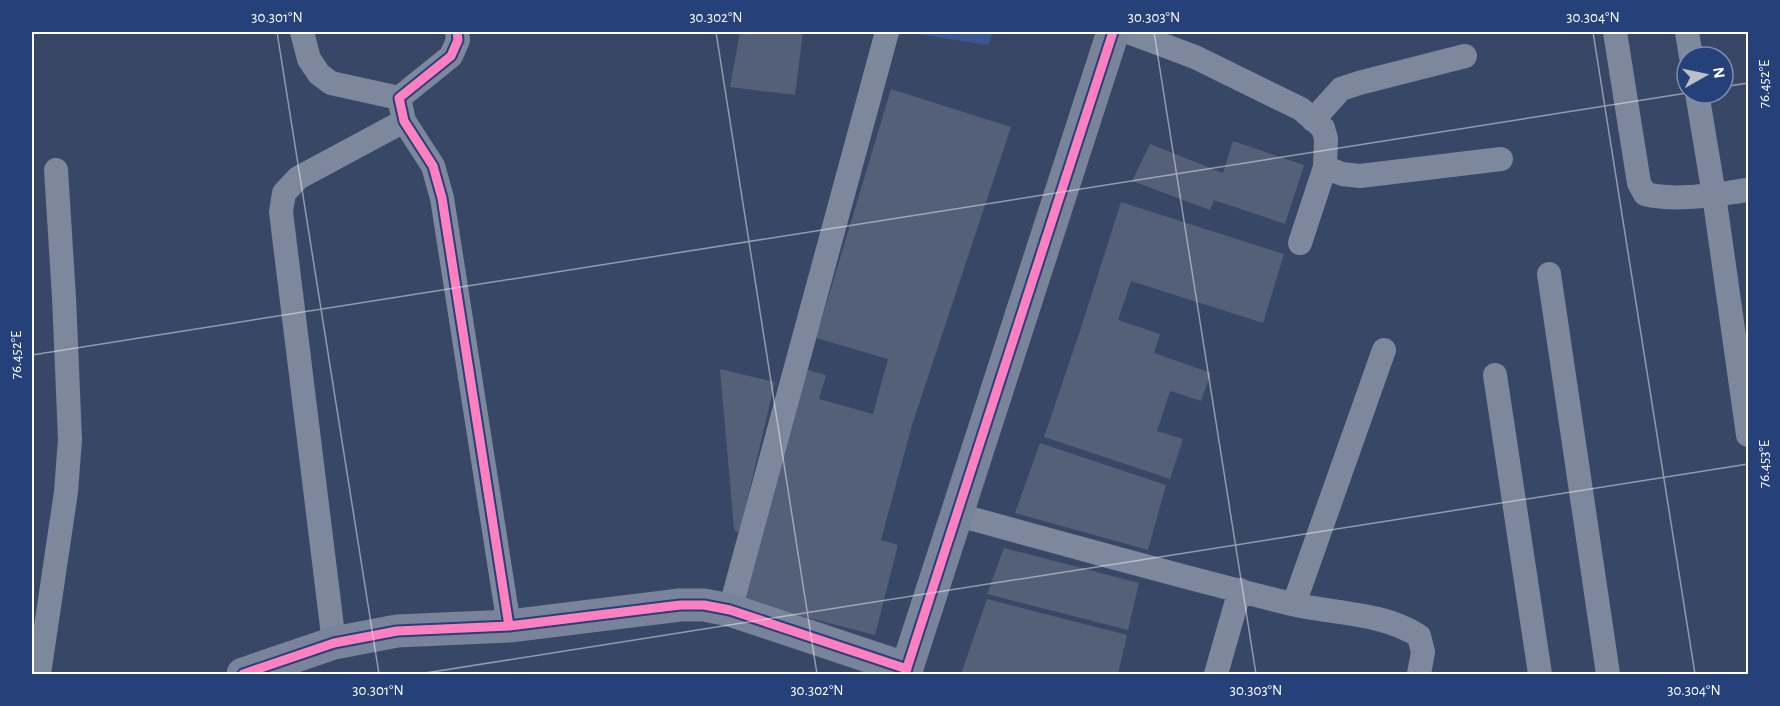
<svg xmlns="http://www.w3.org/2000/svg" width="1780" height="706" font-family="'Alegreya Sans',sans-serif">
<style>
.green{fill:#395790}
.building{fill:#545f78}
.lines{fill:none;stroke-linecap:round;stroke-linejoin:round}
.street{stroke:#7d889d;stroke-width:24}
.secondary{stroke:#798399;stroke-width:33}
.cycleway-casing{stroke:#264179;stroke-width:13}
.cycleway{stroke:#ff80c0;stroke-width:9}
.ticks{fill:none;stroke:#fff;stroke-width:1.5;stroke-opacity:0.45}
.neatline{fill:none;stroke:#fff;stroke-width:2}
.ticks-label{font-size:15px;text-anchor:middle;fill:#fff}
</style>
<rect width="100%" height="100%" fill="#394766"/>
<path class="green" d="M 904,32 L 993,32 L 988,45 Z"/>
<path class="building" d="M 740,32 L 803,32 L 795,95 L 730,87 Z
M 891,89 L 1011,127 L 912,425 L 881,540 L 898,545 L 875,635 L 742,601 L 804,369 L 826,375 L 819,399 L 873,414 L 888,359 L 816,338 Z
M 1233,141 L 1304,165 L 1285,224 L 1214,200 L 1210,210 L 1132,181 L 1150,144 L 1223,173 Z
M 1121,202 L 1284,254 L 1263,323 L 1131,281 L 1118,320 L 1160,334 L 1154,353 L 1211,373 L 1201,401 L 1170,391 L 1157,431 L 1183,439 L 1170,479 L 1044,437 L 1081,328 Z
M 720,369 L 775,382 L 740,530 L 737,532 L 734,529 Z
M 1040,443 L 1166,485 L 1148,550 L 1015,513 Z
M 1004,548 L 1139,583 L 1128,630 L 987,594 Z
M 987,599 L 1127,635 L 1118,674 L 961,674 Z"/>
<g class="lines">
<path class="street" d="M 302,32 L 309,59 L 319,74 L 331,83 L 399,98
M 457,32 L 458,40 L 451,56 L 399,98 L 404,121 L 433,166 L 442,198 L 509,626
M 1128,32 L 1195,57 L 1301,109 L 1323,128 L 1326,139 L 1325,167 L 1300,243
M 1615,32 L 1639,183 L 1645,194 C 1677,202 1717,194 1748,190
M 1687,32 L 1691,57
M 1697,93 L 1714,195 L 1748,435
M 1313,120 L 1341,89 L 1359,83 L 1465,56
M 1325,167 L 1342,174 L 1360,176 L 1501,159
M 1549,274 L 1608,674
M 1495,375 L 1540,674
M 958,515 C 1069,545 1180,577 1292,604 C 1334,614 1382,612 1419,636 L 1423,652 L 1419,674
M 1294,604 L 1384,350
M 730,610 L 887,32
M 334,643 L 281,212 L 284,193 L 298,178 L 404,121
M 39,674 L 66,492 L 70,439 L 64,297 L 56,170
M 1216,674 L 1240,590"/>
<path class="secondary" d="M 243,674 L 334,643 L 397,631 L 509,626 L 680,605 L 704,605 L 730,610 L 907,669
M 905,674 L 1113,32"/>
<defs>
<path id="cycleway" d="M 457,32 L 458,40 L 451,56 L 399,98 L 404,121 L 433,166 L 442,198 L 509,626
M 243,674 L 334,643 L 397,631 L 509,626 L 680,605 L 704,605 L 730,610 L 907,669
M 905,674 L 1113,32"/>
</defs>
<use href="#cycleway" class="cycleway-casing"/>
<use href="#cycleway" class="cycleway"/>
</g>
<path class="ticks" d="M 277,32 L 379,674M 716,32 L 817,674M 1154,32 L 1256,674M 1593,32 L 1695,674M 1723,87 L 1748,83M 32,355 L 1687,93M 419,674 L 1748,464"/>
<rect width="1780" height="706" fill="none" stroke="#264179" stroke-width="66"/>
<g transform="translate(1705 75) rotate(81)"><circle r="28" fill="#264179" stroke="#7d8daf" stroke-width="1.5"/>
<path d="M0-4.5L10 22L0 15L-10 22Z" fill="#babfc9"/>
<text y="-9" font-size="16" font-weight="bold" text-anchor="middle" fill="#ffffff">N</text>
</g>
<rect x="33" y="33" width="1714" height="640" class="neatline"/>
<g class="ticks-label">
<text x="277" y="22">30.301°N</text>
<text x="716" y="22">30.302°N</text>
<text x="1154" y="22">30.303°N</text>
<text x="1593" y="22">30.304°N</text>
<text transform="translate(1764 84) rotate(-90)" y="5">76.452°E</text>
<text transform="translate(16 355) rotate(-90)" y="5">76.452°E</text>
<text transform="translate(1764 464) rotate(-90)" y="5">76.453°E</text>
<text x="378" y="695">30.301°N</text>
<text x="817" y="695">30.302°N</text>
<text x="1256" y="695">30.303°N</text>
<text x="1694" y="695">30.304°N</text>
</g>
</svg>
